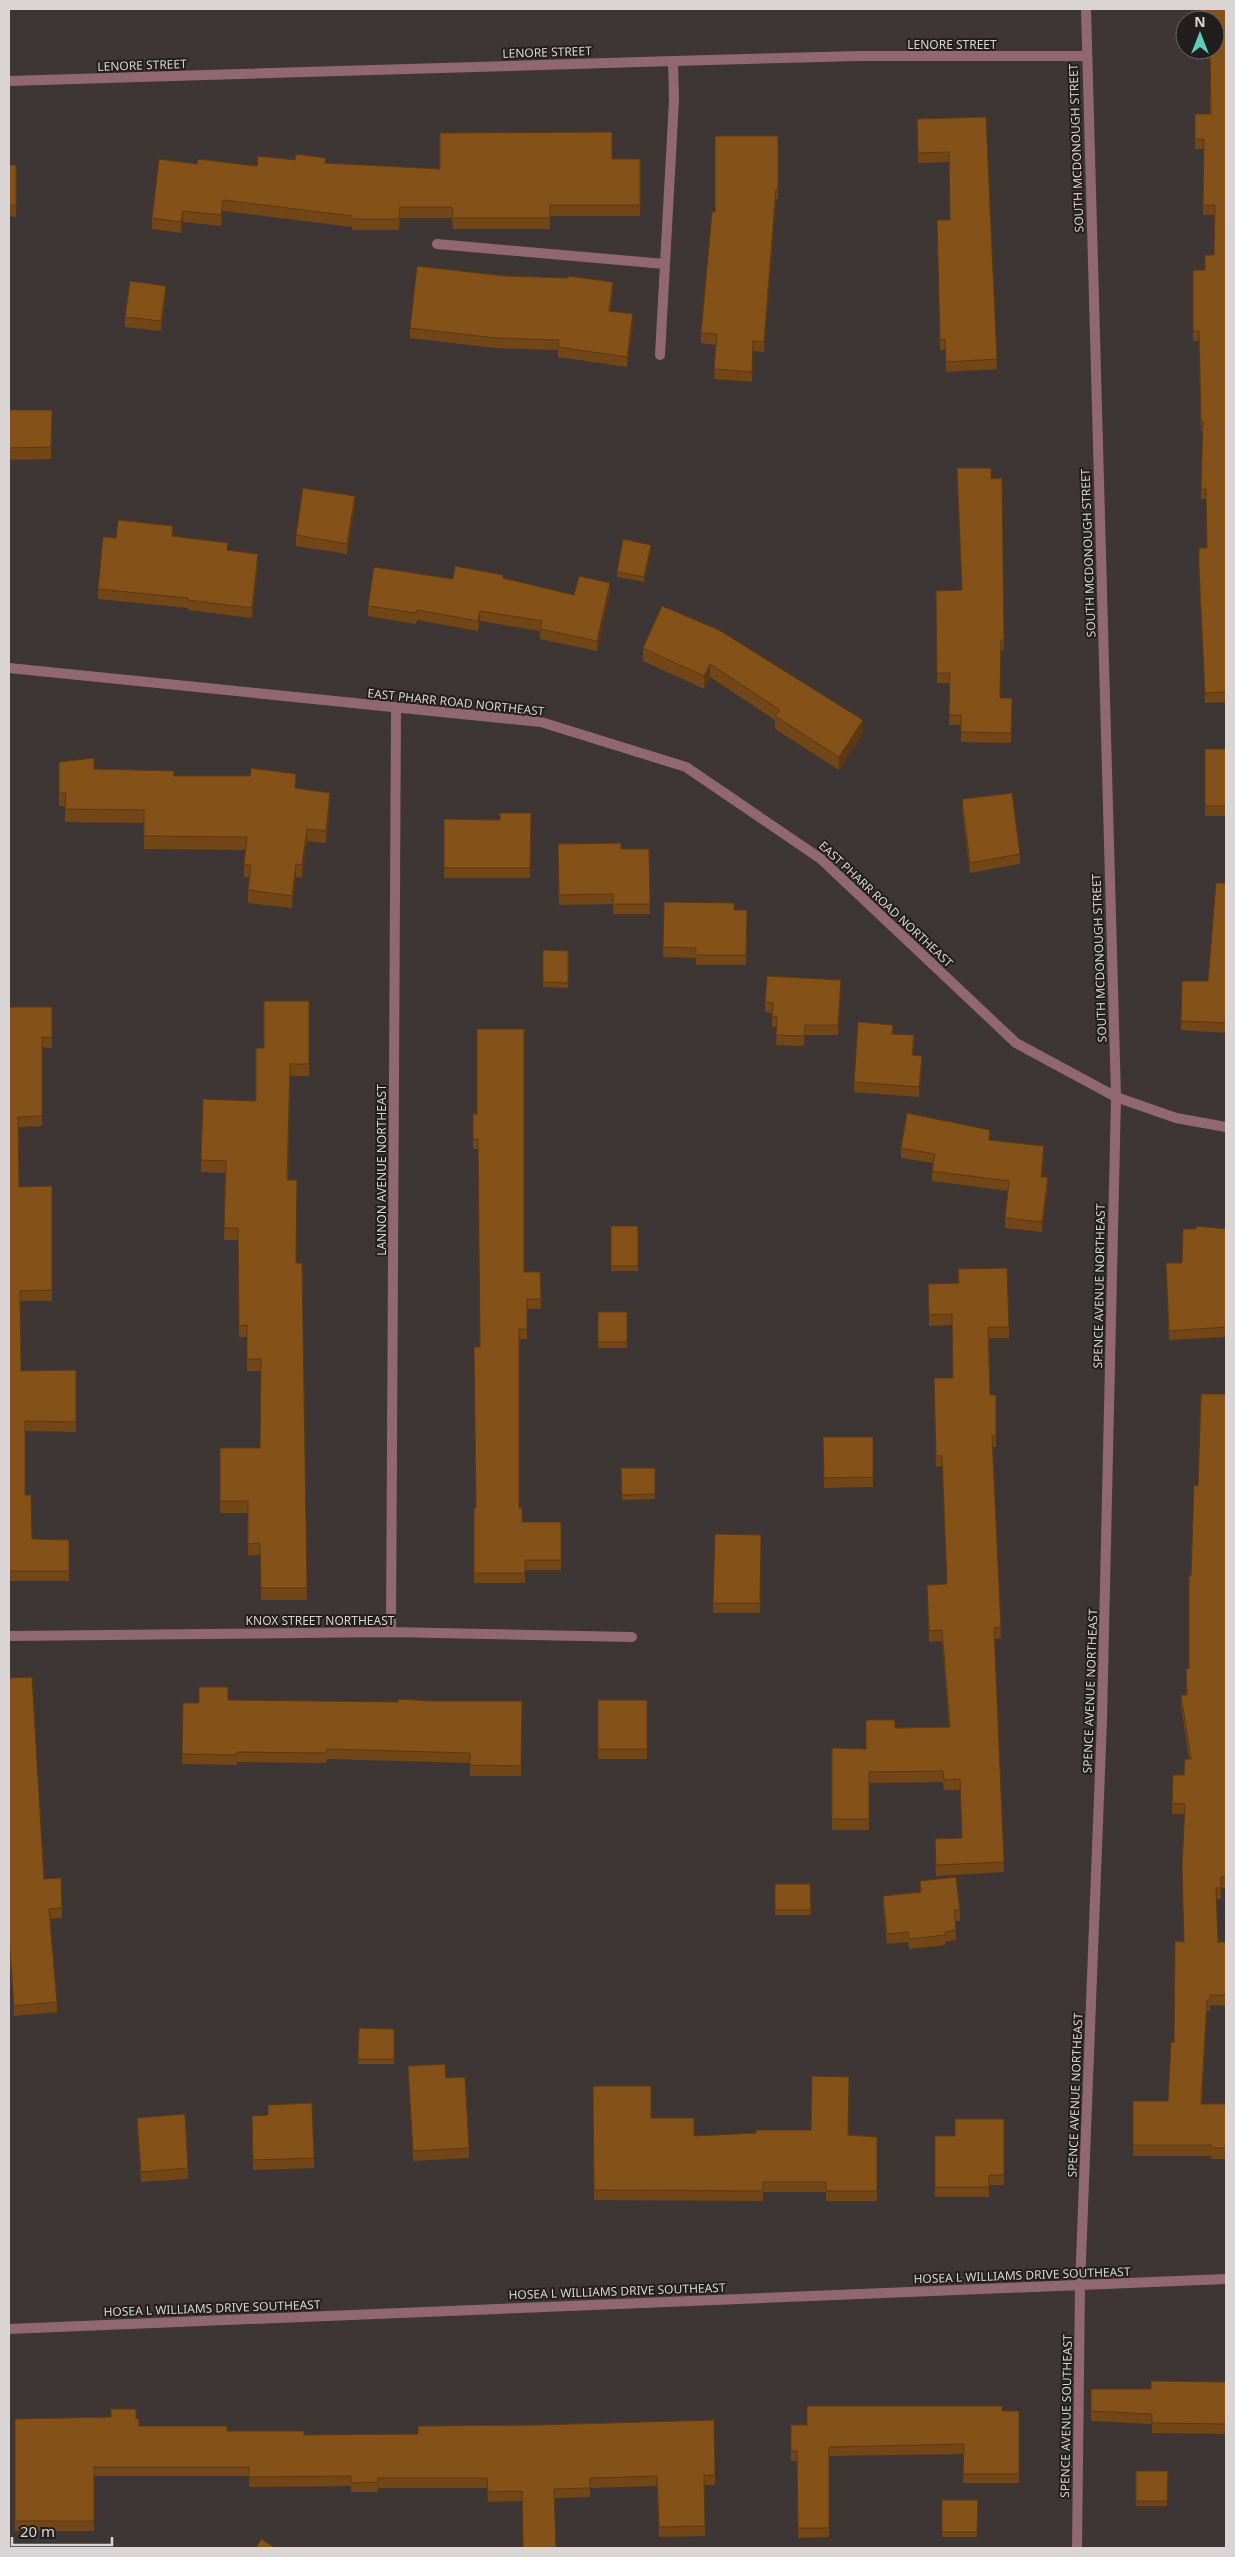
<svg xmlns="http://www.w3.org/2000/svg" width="1235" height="2557" font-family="'Noto Sans',sans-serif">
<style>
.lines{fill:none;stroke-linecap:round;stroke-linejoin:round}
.minor{stroke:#916871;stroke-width:10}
.tertiary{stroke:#916871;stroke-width:10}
.wall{fill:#724616}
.shaded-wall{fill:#5c3912}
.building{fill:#845119;stroke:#5c3912}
.labels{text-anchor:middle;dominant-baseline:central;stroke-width:4;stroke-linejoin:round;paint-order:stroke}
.street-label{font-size:12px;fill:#dad5d4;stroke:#221e1d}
</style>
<rect width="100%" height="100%" fill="#3d3634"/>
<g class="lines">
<path class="minor" d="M 9,81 L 673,61 L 860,56 L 1086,56
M 437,244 L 665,264
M 660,355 L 674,100 L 673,61
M 9,668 L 541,722 L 686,767 L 821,859 L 1016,1043 L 1116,1097 L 1176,1118 L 1226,1127
M 391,1632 L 396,708
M 9,1636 L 391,1632 L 632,1637"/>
<path class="tertiary" d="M 9,2329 L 1226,2279
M 1077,2548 L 1080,2285 L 1102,1720 L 1116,1097 L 1086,9"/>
</g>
<path class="wall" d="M 1226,9 L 1226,702 L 1205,703 L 1199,568 L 1207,548 L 1206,499 L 1201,499 L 1203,431 L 1201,431 L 1199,341 L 1193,341 L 1193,270 L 1205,270 L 1214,255 L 1215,215 L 1203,215 L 1204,149 L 1195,149 L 1195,114 L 1210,114 L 1210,59 L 1206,59 L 1206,50 L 1215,50 Z
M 986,117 L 997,369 L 946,372 L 945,350 L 940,350 L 937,220 L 950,220 L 949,162 L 918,163 L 917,119 Z
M 778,136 L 778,199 L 776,199 L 764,352 L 753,351 L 752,382 L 714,379 L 716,345 L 701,343 L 701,333 L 715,212 Z
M 612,159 L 640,159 L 640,216 L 550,216 L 550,229 L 453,229 L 452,218 L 400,218 L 399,230 L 352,230 L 352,227 L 223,211 L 221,226 L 183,222 L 181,233 L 152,229 L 152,218 L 197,164 L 257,166 L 295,160 L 326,163 L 440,169 Z
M 9,165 L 16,165 L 16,217 L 9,216 Z
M 613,292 L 610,311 L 633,324 L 627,367 L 558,357 L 558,350 L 495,348 L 410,338 L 410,328 Z
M 166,296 L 161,331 L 125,327 L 125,317 Z
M 9,410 L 52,410 L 51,459 L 9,460 Z
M 957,468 L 991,479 L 1002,478 L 1004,650 L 1001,650 L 1000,698 L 1012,698 L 1011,743 L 961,742 L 961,725 L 949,725 L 950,683 L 937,683 L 936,591 L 962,590 Z
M 355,506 L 347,554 L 296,546 L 296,535 Z
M 173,536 L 228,550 L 258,564 L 252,618 L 188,610 L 188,608 L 98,599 L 98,589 L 116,538 Z
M 651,550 L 644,582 L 617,577 L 617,572 Z
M 503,578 L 574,595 L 610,593 L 597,651 L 540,639 L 540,631 L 480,621 L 478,631 L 417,620 L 416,624 L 368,616 L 368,606 L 453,579 Z
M 662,606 L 863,733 L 839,770 L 775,729 L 775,720 L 710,677 L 704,689 L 643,661 L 643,648 Z
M 1205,749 L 1226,749 L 1226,816 L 1205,816 Z
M 59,762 L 94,769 L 174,776 L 296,788 L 330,805 L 326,843 L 307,841 L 302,878 L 296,877 L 292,908 L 248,903 L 248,890 L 250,877 L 244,877 L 244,864 L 246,850 L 144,849 L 144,823 L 65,822 L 65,806 L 59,806 Z
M 962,799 L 1020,854 L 1020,864 L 970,873 L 962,809 Z
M 531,813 L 530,878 L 444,878 L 444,819 L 500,820 Z
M 558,844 L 621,849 L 649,849 L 650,914 L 613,914 L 613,904 L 559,905 Z
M 1226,883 L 1226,1033 L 1181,1030 L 1182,981 L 1208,981 Z
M 664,902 L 734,910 L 747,910 L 746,965 L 696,965 L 696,958 L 663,957 Z
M 543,950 L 568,951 L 568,988 L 543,987 Z
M 841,991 L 838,1035 L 805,1035 L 804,1046 L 776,1045 L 777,1027 L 772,1027 L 772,1013 L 765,1012 L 765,1002 Z
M 309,1001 L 309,1076 L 290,1076 L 288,1180 L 296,1263 L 302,1263 L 307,1600 L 261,1600 L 260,1555 L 248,1556 L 248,1513 L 220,1513 L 220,1448 L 260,1448 L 261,1371 L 247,1371 L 247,1337 L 239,1337 L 238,1240 L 224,1240 L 225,1173 L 201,1172 L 201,1160 L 256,1101 L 264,1048 Z
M 9,1007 L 52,1007 L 52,1048 L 42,1047 L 42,1126 L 18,1127 L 19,1187 L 52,1186 L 52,1301 L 20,1301 L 21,1371 L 76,1370 L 76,1432 L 25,1431 L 25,1495 L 32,1539 L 69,1540 L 69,1581 L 9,1581 Z
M 893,1034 L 914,1045 L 913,1055 L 922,1066 L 919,1097 L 854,1092 L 854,1082 Z
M 473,1114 L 524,1272 L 540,1272 L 541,1309 L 527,1309 L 527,1339 L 519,1339 L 519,1508 L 522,1522 L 561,1522 L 561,1570 L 525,1570 L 525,1583 L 474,1583 L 474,1508 L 476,1508 L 480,1347 L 478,1149 L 473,1149 Z
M 990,1140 L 1044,1156 L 1042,1177 L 1048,1187 L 1042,1232 L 1005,1228 L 1005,1218 L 1008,1191 L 932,1181 L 932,1171 L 933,1163 L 901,1158 L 901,1148 Z
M 611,1226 L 638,1226 L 638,1271 L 611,1271 Z
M 1226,1229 L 1226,1337 L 1169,1340 L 1166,1263 L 1182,1263 Z
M 928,1284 L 1009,1327 L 1009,1338 L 989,1338 L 990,1395 L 996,1395 L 996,1447 L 992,1447 L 1001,1638 L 994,1639 L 1004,1872 L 936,1876 L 935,1839 L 962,1838 L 960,1790 L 944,1790 L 943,1782 L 869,1783 L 869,1830 L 832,1830 L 832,1748 L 866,1749 L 895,1728 L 949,1727 L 942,1641 L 929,1642 L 927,1585 L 947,1584 L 942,1466 L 936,1467 L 934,1378 L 953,1378 L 952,1325 L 929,1326 Z
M 598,1312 L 627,1312 L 627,1348 L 598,1348 Z
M 823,1437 L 873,1437 L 873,1487 L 824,1488 Z
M 621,1468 L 655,1468 L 655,1499 L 622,1500 Z
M 1198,1486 L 1226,1791 L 1226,1888 L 1221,1888 L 1221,1899 L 1216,1899 L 1218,1942 L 1226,1942 L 1226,2006 L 1210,2005 L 1210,2011 L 1207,2011 L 1202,2104 L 1226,2104 L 1226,2159 L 1211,2159 L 1211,2156 L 1133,2156 L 1133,2101 L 1168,2101 L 1184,1942 L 1184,1814 L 1172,1814 L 1172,1803 L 1184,1775 L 1189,1759 L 1181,1705 L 1181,1695 L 1186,1695 L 1189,1668 L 1191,1576 Z
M 761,1535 L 760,1613 L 713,1613 L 713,1603 Z
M 9,1678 L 44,1879 L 62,1908 L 62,1918 L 50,1919 L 57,2002 L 57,2012 L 14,2016 L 9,1946 Z
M 228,1700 L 398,1702 L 431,1701 L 522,1701 L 521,1776 L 470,1776 L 470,1763 L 327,1759 L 326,1763 L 237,1762 L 237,1765 L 182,1764 L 183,1703 L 199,1703 Z
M 598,1700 L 647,1700 L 647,1759 L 598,1759 Z
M 920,1881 L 960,1910 L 960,1921 L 955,1921 L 956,1940 L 945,1942 L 945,1945 L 909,1949 L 908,1942 L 887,1944 L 883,1906 L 883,1896 L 920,1892 Z
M 775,1884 L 810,1884 L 811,1915 L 775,1915 Z
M 359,2028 L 394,2029 L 394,2064 L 358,2064 Z
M 408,2066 L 446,2078 L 469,2148 L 469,2158 L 413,2161 Z
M 593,2086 L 651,2118 L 694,2136 L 848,2135 L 877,2137 L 877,2201 L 826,2201 L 826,2192 L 763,2192 L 763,2201 L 594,2200 Z
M 268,2105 L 314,2158 L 314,2168 L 253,2170 L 252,2116 L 268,2115 Z
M 137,2118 L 188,2168 L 188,2179 L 141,2182 L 137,2128 Z
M 1004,2119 L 1004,2185 L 989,2185 L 989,2197 L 935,2197 L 935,2136 L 955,2136 Z
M 1226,2382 L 1226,2434 L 1152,2433 L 1152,2424 L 1091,2421 L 1091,2389 L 1151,2389 Z
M 1002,2411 L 1019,2411 L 1019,2483 L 963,2483 L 964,2454 L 829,2456 L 829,2537 L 798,2538 L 797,2461 L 791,2461 L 791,2425 L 807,2425 Z
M 15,2419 L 136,2419 L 139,2426 L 227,2431 L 304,2435 L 715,2475 L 715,2485 L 705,2485 L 705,2536 L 659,2537 L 657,2486 L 590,2488 L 590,2497 L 555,2498 L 522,2501 L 488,2502 L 487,2488 L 378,2488 L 378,2492 L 351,2492 L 351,2486 L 249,2487 L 249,2476 L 94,2476 L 94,2531 L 15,2531 Z
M 1136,2471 L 1168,2471 L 1167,2506 L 1136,2506 Z
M 942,2500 L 978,2500 L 977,2537 L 942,2537 Z"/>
<path class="shaded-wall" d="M 776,189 L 776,199 L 764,352 L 764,342 Z
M 223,200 L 223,211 L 221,226 L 221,215 Z
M 183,211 L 183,222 L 181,233 L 181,222 Z
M 613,282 L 613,292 L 609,321 L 609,311 Z
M 166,286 L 166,296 L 161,331 L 161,321 Z
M 633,314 L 633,324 L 627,367 L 627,357 Z
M 355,496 L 355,506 L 347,554 L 347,544 Z
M 651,545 L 651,550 L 644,582 L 644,577 Z
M 258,554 L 258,564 L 252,618 L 252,608 Z
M 610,583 L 610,593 L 597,651 L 597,641 Z
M 480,611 L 480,621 L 478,631 L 478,621 Z
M 710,664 L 710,677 L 704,689 L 704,676 Z
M 863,720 L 863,733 L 839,770 L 839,757 Z
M 330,793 L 330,805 L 326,843 L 326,831 Z
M 307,829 L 307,841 L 302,878 L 302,865 Z
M 296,864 L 296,877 L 292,908 L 292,896 Z
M 841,980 L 841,991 L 838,1035 L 838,1025 Z
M 922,1056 L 922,1066 L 919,1097 L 919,1087 Z
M 1044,1146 L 1044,1156 L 1041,1187 L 1041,1177 Z
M 1048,1177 L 1048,1187 L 1042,1232 L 1042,1222 Z
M 1207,2000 L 1207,2011 L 1201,2115 L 1201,2104 Z"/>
<path class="building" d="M 1201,9 L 1226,9 L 1226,692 L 1205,693 L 1199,568 L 1199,548 L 1207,548 L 1206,489 L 1201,489 L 1203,421 L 1201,421 L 1199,331 L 1193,331 L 1193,270 L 1205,270 L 1205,255 L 1214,255 L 1215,205 L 1203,205 L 1204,139 L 1195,139 L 1195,114 L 1211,114 L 1210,50 L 1215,50 L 1215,20 L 1201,20 Z
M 986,117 L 997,359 L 946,362 L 945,339 L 940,340 L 937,220 L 950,220 L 949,152 L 918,153 L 917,119 Z
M 612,132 L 612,159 L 640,159 L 640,205 L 550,205 L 550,218 L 453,218 L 452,207 L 400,207 L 399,219 L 352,219 L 352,216 L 223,200 L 221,215 L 183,211 L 181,222 L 152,218 L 159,159 L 197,164 L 198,159 L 257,166 L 258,156 L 295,160 L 296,154 L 326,158 L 325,163 L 440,169 L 440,133 Z
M 715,136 L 778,136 L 778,189 L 776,189 L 764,342 L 753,341 L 752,372 L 714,369 L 717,334 L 701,333 L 712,212 L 715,212 Z
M 9,165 L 16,165 L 16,205 L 9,205 Z
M 417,266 L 505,276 L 568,278 L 568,276 L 613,282 L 609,311 L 633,314 L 627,357 L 558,347 L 559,340 L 495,338 L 410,328 Z
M 130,281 L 166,286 L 161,321 L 125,317 Z
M 9,410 L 52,410 L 51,447 L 9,448 Z
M 957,468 L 991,468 L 991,479 L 1002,478 L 1004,640 L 1001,640 L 1000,698 L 1012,698 L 1011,733 L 961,732 L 961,715 L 949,715 L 950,673 L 937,673 L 936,591 L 962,590 Z
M 303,488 L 355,496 L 347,544 L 296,535 Z
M 118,520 L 173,526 L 172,536 L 228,543 L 227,550 L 258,554 L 252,608 L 188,600 L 188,598 L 98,589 L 103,537 L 116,538 Z
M 623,539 L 651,545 L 644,577 L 617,572 Z
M 455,566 L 503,575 L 503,578 L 574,595 L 579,576 L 610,583 L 597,641 L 540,629 L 542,621 L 480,611 L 478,621 L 417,610 L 416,613 L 368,606 L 374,567 L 453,579 Z
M 662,606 L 719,630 L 863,720 L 839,757 L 775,716 L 780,710 L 710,664 L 704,676 L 643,648 Z
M 1205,749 L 1226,749 L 1226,806 L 1205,806 Z
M 94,758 L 94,769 L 174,771 L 174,776 L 250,776 L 251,768 L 296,774 L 295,788 L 330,793 L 326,831 L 307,829 L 302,865 L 296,864 L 292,896 L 248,890 L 251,865 L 244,864 L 247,837 L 144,836 L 144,810 L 65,809 L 66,793 L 59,793 L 59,762 Z
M 1012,793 L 1020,854 L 970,863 L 962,799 Z
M 500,813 L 531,813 L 530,868 L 444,868 L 444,819 L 500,820 Z
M 621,843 L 621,849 L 649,849 L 650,904 L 613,904 L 613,894 L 559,895 L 558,844 Z
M 1216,883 L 1226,883 L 1226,1023 L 1181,1021 L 1182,981 L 1208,981 Z
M 664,902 L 734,903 L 734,910 L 747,910 L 746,955 L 696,955 L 696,948 L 663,947 Z
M 543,950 L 568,951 L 568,983 L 543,982 Z
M 767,976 L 841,980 L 838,1025 L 805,1025 L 804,1036 L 776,1035 L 777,1017 L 772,1016 L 773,1003 L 765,1002 Z
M 264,1001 L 309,1001 L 309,1064 L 290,1064 L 287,1180 L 297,1180 L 296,1263 L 302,1263 L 307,1588 L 261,1588 L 260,1543 L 248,1544 L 248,1501 L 220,1501 L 220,1448 L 260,1448 L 261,1359 L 247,1359 L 247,1325 L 239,1326 L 238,1228 L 224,1228 L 226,1161 L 201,1160 L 203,1099 L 256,1101 L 256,1048 L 264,1048 Z
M 9,1007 L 52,1007 L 52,1038 L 42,1037 L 42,1116 L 18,1117 L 19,1187 L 52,1186 L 52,1290 L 20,1291 L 21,1371 L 76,1370 L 76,1422 L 25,1421 L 25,1495 L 31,1495 L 32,1539 L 69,1540 L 69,1571 L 9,1571 Z
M 858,1022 L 893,1025 L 892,1034 L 914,1035 L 912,1055 L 922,1056 L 919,1087 L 854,1082 Z
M 477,1029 L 524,1029 L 524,1272 L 540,1272 L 541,1299 L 527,1299 L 527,1329 L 519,1329 L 519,1508 L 522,1508 L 522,1522 L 561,1522 L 561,1560 L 525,1560 L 525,1573 L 474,1573 L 474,1508 L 476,1508 L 474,1347 L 480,1347 L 478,1139 L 473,1139 L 473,1114 L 477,1114 Z
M 907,1113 L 990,1130 L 989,1140 L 1044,1146 L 1041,1177 L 1048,1177 L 1042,1222 L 1005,1218 L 1009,1181 L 932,1171 L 935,1154 L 901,1148 Z
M 611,1226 L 638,1226 L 638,1266 L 611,1266 Z
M 1196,1226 L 1226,1229 L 1226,1327 L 1169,1331 L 1166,1263 L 1182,1263 L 1183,1229 L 1196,1229 Z
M 1007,1268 L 1009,1327 L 988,1327 L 990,1395 L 996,1395 L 996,1436 L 992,1436 L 1001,1627 L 994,1628 L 1004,1862 L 936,1865 L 935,1839 L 962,1838 L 960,1779 L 944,1780 L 943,1771 L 869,1772 L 869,1819 L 832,1819 L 832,1748 L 866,1749 L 866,1720 L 895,1720 L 895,1728 L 950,1727 L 942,1630 L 929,1631 L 927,1585 L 947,1584 L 942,1456 L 936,1456 L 934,1378 L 953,1378 L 952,1314 L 929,1315 L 928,1284 L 959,1283 L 958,1269 Z
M 598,1312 L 627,1312 L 627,1342 L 598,1342 Z
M 1201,1394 L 1226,1394 L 1226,1877 L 1221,1877 L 1221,1888 L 1216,1888 L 1218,1942 L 1226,1942 L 1226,1995 L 1210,1995 L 1210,2000 L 1207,2000 L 1201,2104 L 1226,2104 L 1226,2148 L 1211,2148 L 1211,2145 L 1133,2145 L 1133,2101 L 1168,2101 L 1171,2042 L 1174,2042 L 1175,1941 L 1184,1942 L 1182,1867 L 1185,1804 L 1172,1803 L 1173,1775 L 1184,1775 L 1185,1759 L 1191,1759 L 1181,1695 L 1187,1695 L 1186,1669 L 1189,1668 L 1189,1576 L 1191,1576 L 1194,1485 L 1198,1486 Z
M 823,1437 L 873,1437 L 873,1477 L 824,1478 Z
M 621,1468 L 655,1468 L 655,1494 L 622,1495 Z
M 715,1534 L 761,1535 L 760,1603 L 713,1603 Z
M 32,1677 L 44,1879 L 61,1878 L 62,1908 L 49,1909 L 57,2002 L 14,2006 L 9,1936 L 9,1678 Z
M 199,1687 L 228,1687 L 228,1700 L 398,1702 L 398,1699 L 431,1701 L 522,1701 L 521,1766 L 470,1765 L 470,1753 L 327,1749 L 326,1753 L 237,1752 L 237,1755 L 182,1754 L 183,1703 L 199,1703 Z
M 598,1700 L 647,1700 L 647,1749 L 598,1749 Z
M 956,1877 L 960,1910 L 954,1910 L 956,1930 L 945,1932 L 945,1935 L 909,1939 L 908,1932 L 887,1934 L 883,1896 L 921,1892 L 920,1881 Z
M 775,1884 L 810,1884 L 811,1910 L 775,1910 Z
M 359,2028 L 394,2029 L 394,2059 L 358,2059 Z
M 445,2064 L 446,2078 L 465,2077 L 469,2148 L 413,2151 L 408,2066 Z
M 812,2076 L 849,2077 L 848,2135 L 877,2137 L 877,2191 L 826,2191 L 826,2182 L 763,2182 L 763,2191 L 594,2190 L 593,2086 L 651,2086 L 651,2118 L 694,2118 L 694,2136 L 756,2133 L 756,2130 L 811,2130 Z
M 312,2103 L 314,2158 L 253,2160 L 252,2116 L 268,2115 L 268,2105 Z
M 185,2114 L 188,2168 L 141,2172 L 137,2118 Z
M 955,2119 L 1004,2119 L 1004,2175 L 989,2175 L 989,2187 L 935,2187 L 935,2136 L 955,2136 Z
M 1151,2381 L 1226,2382 L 1226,2424 L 1152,2423 L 1152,2414 L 1091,2411 L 1091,2389 L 1151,2389 Z
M 807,2406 L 1002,2406 L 1002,2411 L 1019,2411 L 1019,2474 L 963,2474 L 964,2444 L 829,2447 L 829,2528 L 798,2528 L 797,2451 L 791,2451 L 791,2425 L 807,2425 Z
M 111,2409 L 136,2409 L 136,2419 L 139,2419 L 139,2426 L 227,2426 L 227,2431 L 304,2431 L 304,2435 L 418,2434 L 418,2426 L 538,2425 L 714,2420 L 715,2475 L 704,2475 L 705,2526 L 659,2527 L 657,2476 L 590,2478 L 590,2488 L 554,2489 L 556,2548 L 523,2548 L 522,2491 L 488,2492 L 487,2478 L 378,2478 L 378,2482 L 351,2483 L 351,2476 L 249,2477 L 249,2467 L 94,2467 L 94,2521 L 15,2521 L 15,2419 L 111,2417 Z
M 1136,2471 L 1168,2471 L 1167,2501 L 1136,2501 Z
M 942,2500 L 978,2500 L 977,2532 L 942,2532 Z
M 261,2539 L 276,2548 L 256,2548 Z"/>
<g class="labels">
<g class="street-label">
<text x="952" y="44">LENORE STREET</text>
<text transform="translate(547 52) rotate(-2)">LENORE STREET</text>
<text transform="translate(142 65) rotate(-2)">LENORE STREET</text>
<text transform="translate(1076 148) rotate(-92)">SOUTH MCDONOUGH STREET</text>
<text transform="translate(1088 553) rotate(-92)">SOUTH MCDONOUGH STREET</text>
<text transform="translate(456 702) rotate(6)">EAST PHARR ROAD NORTHEAST</text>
<text transform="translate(886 904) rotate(43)">EAST PHARR ROAD NORTHEAST</text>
<text transform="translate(1099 958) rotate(-92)">SOUTH MCDONOUGH STREET</text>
<text transform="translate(381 1170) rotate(-90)">LANNON AVENUE NORTHEAST</text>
<text transform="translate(1099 1286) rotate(-89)">SPENCE AVENUE NORTHEAST</text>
<text x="320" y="1620">KNOX STREET NORTHEAST</text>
<text transform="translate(1090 1691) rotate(-88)">SPENCE AVENUE NORTHEAST</text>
<text transform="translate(1075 2095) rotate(-88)">SPENCE AVENUE NORTHEAST</text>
<text transform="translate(1022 2275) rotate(-2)">HOSEA L WILLIAMS DRIVE SOUTHEAST</text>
<text transform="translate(617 2291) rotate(-2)">HOSEA L WILLIAMS DRIVE SOUTHEAST</text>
<text transform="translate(212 2308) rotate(-2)">HOSEA L WILLIAMS DRIVE SOUTHEAST</text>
<text transform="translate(1066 2416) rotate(-89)">SPENCE AVENUE SOUTHEAST</text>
</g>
</g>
<rect width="1235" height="2557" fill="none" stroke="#dad5d4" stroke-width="20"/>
<g transform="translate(1200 35)"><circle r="24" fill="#221e1d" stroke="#6c6766"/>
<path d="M0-4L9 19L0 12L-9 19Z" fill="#5bcebc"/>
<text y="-8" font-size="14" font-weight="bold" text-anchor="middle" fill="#dad5d4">N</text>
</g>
<path d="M12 2537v8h100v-8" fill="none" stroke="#dad5d4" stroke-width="2.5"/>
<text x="20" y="2537" font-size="15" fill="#dad5d4" stroke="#221e1d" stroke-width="4" paint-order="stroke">20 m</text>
</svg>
